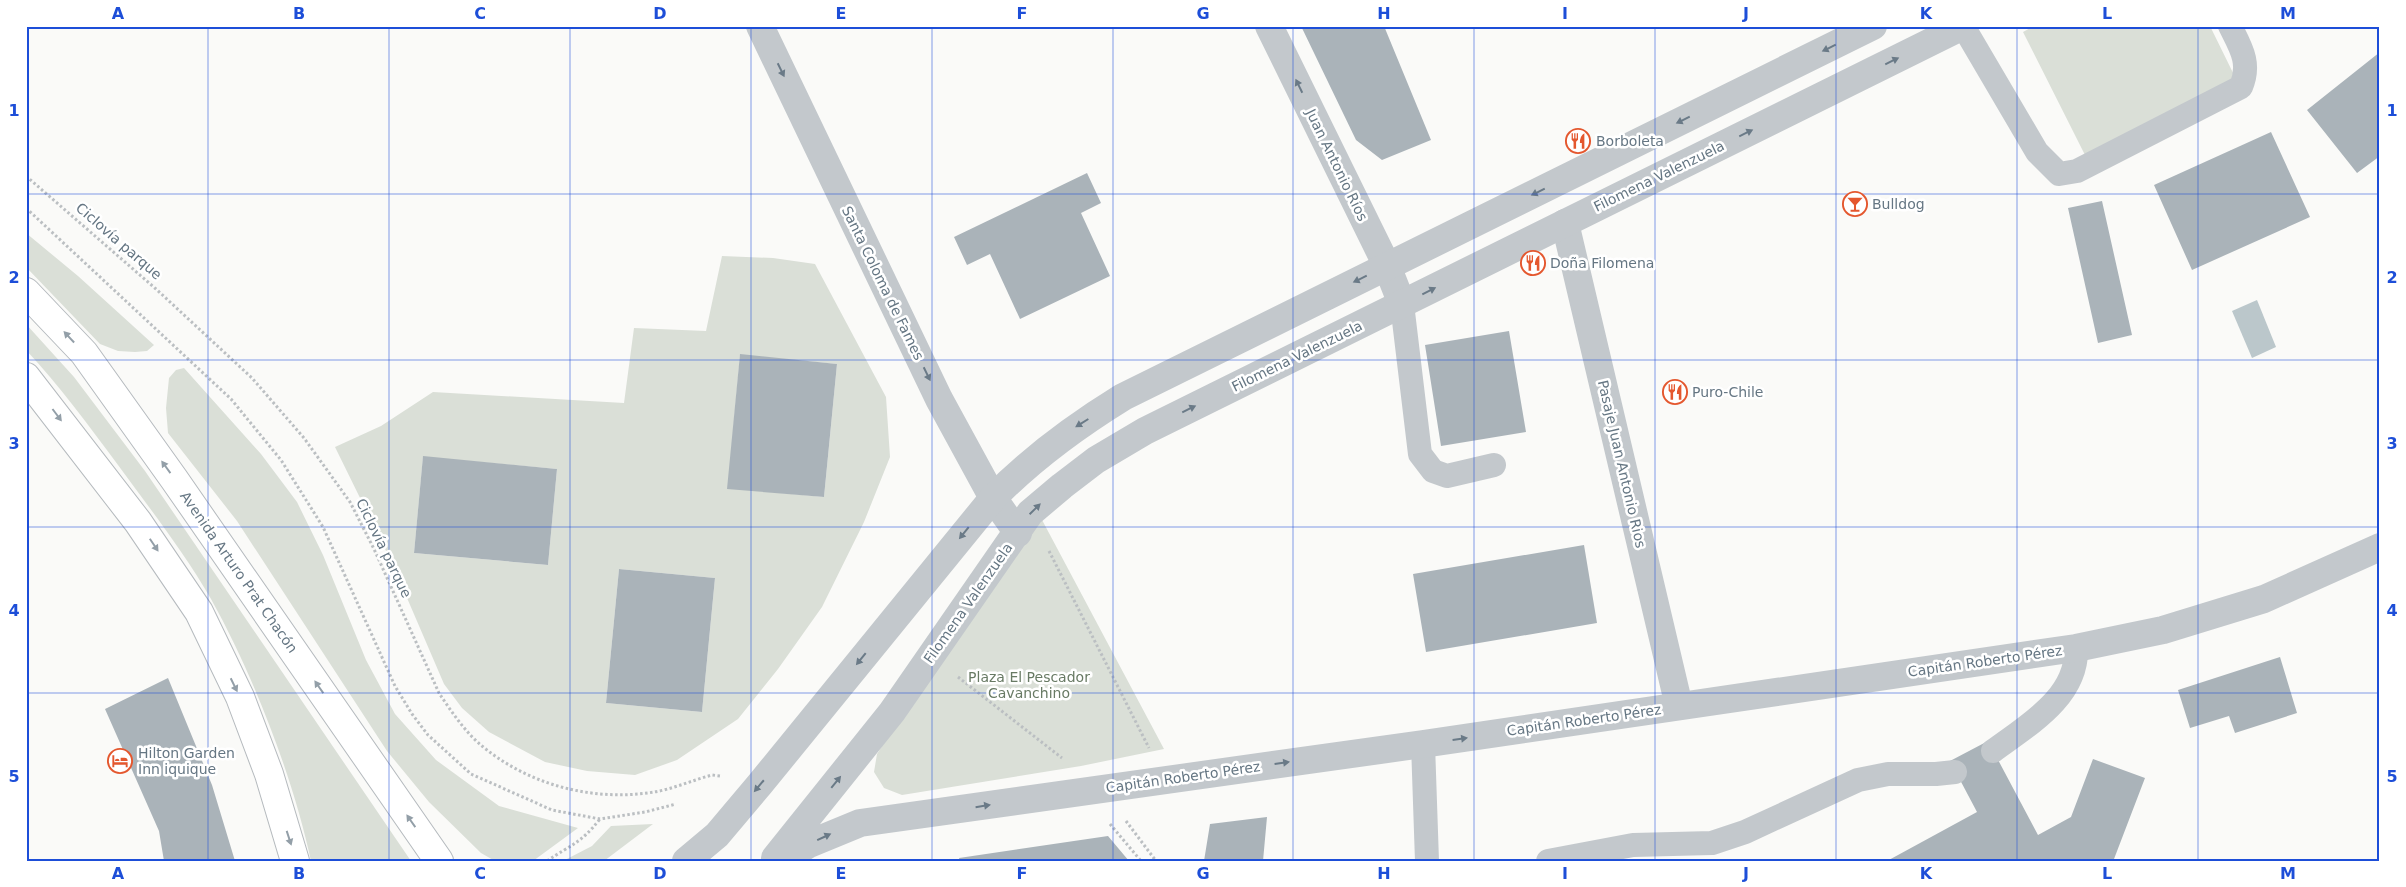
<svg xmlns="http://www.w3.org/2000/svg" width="2406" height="887" font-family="'DejaVu Sans',sans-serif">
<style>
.green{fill:#dadfd7;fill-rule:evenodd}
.water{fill:#bbc7cb}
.building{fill:#aab3b9}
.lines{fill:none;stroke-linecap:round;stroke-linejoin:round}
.primary-casing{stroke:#b5babe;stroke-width:30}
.path{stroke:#bbbfc2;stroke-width:3;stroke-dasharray:2.5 2.5;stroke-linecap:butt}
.service{stroke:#c3c8cc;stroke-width:24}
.pedestrian{stroke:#c3c8cc;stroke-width:28}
.minor{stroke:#c3c8cc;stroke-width:28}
.tertiary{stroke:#c3c8cc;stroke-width:28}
.primary{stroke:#fff;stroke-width:28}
.oneway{fill:#6a7a87}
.oneway2{fill:#939fa8}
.grid{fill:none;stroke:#1d4ed8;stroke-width:1;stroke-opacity:0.55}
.labels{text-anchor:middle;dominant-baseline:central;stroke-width:5;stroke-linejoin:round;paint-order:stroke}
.poi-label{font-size:14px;fill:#657683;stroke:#fff;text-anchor:start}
.street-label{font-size:14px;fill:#657683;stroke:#fff}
.park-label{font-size:14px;fill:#687a64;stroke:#fff}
.neatline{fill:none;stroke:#1d4ed8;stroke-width:2}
.grid-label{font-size:16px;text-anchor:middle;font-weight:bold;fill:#1d4ed8}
</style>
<rect width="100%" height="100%" fill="#fafaf8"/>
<path class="green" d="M 2034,26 L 2210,26 L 2237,81 L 2086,157 L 2023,32 Z
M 26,233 L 78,276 L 154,345 L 147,351 L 135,352 L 118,351 L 100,344 L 26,267 Z
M 722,256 L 773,258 L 815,264 L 886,397 L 890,457 L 864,522 L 822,607 L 778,669 L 738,719 L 677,760 L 635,775 L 587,771 L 545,762 L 489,732 L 462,708 L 444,684 L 392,563 L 335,447 L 381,426 L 433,392 L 624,403 L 634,328 L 706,331 ZM 740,355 L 837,364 L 824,497 L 728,488 ZM 423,457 L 557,469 L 548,565 L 414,553 ZM 619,569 L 715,578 L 702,712 L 606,703 Z
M 26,324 L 74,377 L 145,471 L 411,861 L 311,861 C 293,777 253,674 211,599 C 184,552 150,509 118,465 C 89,426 60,386 26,350 Z
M 184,368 L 261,454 L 297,502 L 323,555 L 366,660 L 395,714 L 436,760 L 499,806 L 578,828 L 533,861 L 495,861 L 481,853 L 429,802 L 387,751 L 237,521 L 168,433 L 166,408 L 169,378 L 176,370 Z
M 1041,518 L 1164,749 L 1081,766 L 902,795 L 884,788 L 874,772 L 877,754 L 923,682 Z
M 653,824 L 604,861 L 563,861 L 592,846 L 611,826 Z"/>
<path class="water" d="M 2257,300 L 2276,347 L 2252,358 L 2232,311 Z"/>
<path class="building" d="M 1301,26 L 1384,26 L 1431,140 L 1382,160 L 1356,140 Z
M 2380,52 L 2380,156 L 2357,173 L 2307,110 Z
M 2271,132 L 2310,217 L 2192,270 L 2154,185 Z
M 1087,173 L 1101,203 L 1081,213 L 1110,276 L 1020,319 L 990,254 L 967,265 L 954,237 Z
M 2102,201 L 2132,335 L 2098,343 L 2068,208 Z
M 1509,331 L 1526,432 L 1441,446 L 1425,345 Z
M 740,354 L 837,364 L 824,497 L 727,489 Z
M 423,456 L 557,469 L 548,565 L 414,553 Z
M 1584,545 L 1597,623 L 1426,652 L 1413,574 Z
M 619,569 L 715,578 L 702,712 L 606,703 Z
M 2280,657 L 2297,713 L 2235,733 L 2229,716 L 2190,728 L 2178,690 Z
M 168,678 L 212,785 L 235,861 L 164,861 L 159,831 L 105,709 Z
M 1988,741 L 2038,835 L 2071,817 L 2093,759 L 2145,778 L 2114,859 L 2111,861 L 1887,861 L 1977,812 L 1950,761 Z
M 1267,817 L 1263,861 L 1204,861 L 1210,824 Z
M 1108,836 L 1129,861 L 960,861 L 959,858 Z"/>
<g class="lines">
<defs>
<path id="primary" d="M 26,292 L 84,353 L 174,479 L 439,861
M 26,377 L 138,522 L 199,612 L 240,697 L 269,774 L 295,861"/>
</defs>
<use href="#primary" class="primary-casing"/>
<path class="path" d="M 26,176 L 156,289 L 252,378 L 304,438 L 350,502 L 374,549 L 439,693 C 451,711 465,732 482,746 C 529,785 593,802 654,792 C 673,789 693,780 712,775 L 720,776
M 26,208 L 231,399 L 281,460 L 323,527 L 395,686 L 412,714 L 428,735 L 471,774 L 552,810 L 600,819 L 645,812 L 676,804
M 1049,551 L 1149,748
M 958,677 L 1062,758
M 1126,821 L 1156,861
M 1110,824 L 1141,861
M 547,861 C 572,844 580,844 600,819"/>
<path class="service" d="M 1963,26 L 2037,152 L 2059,174 L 2077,171 L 2241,87 C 2251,63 2241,48 2230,26
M 1402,304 L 1420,454 L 1433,471 L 1447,476 L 1494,465
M 1423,744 L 1427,861
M 1993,751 C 2028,725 2078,697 2076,648
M 1548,861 L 1633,845 L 1712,843 L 1745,832 L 1858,780 L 1888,774 L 1936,774 L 1955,772"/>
<path class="pedestrian" d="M 1565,223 L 1679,706"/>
<path class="minor" d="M 760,26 L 939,399 L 993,498 L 1018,533
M 1269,26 L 1387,266 L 1402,304"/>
<path class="tertiary" d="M 775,858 L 892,712 L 1030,513 L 1062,486 L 1096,460 L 1145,431 L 1963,26
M 686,861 L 717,835 L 760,784 L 993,498 C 1032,458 1076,426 1123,397 L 1873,26
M 782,861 L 809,844 L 860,823 L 1423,744 L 2076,648 L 2163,630 L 2264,599 L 2380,547"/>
<use href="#primary" class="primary"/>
</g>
<defs><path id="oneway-solid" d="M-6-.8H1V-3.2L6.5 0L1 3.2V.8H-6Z" transform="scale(1.25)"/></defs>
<g class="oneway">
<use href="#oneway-solid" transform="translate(1829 48) rotate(154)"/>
<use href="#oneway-solid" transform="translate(1892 61) rotate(-26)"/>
<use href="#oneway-solid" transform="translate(781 70) rotate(64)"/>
<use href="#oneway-solid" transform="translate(1299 86) rotate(-116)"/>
<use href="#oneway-solid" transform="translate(1683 120) rotate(154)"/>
<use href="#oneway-solid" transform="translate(1746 133) rotate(-26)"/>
<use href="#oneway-solid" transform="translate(1538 192) rotate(154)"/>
<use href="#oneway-solid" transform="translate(1360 279) rotate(154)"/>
<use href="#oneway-solid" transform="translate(1429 291) rotate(-27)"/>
<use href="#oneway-solid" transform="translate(927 374) rotate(64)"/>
<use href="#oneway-solid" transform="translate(1189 409) rotate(-26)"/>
<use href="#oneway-solid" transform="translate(1082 423) rotate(148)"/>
<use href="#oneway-solid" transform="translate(1035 509) rotate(-44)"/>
<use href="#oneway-solid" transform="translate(964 533) rotate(129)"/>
<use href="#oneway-solid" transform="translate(861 659) rotate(129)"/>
<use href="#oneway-solid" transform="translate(1460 739) rotate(-8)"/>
<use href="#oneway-solid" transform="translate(1282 763) rotate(-8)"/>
<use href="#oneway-solid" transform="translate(836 782) rotate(-51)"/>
<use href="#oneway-solid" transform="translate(759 786) rotate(130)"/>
<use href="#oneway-solid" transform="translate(983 806) rotate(-9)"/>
<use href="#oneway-solid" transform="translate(824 837) rotate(-25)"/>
</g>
<g class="oneway2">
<use href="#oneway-solid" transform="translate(69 337) rotate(-133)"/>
<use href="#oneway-solid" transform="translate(57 415) rotate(53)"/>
<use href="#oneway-solid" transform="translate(166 467) rotate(-126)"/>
<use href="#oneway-solid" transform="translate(154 545) rotate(56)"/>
<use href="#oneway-solid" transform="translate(234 685) rotate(64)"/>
<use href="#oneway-solid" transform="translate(319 687) rotate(-125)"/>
<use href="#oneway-solid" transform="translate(411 821) rotate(-125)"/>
<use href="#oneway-solid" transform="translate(289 838) rotate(72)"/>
</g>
<path class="grid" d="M 208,26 L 208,861M 389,26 L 389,861M 570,26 L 570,861M 751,26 L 751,861M 932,26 L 932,861M 1113,26 L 1113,861M 1293,26 L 1293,861M 1474,26 L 1474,861M 1655,26 L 1655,861M 1836,26 L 1836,861M 2017,26 L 2017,861M 2198,26 L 2198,861M 26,194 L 2380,194M 26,360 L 2380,360M 26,527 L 2380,527M 26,693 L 2380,693"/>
<defs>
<symbol id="restaurant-ring" viewBox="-11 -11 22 22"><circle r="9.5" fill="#fff" stroke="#e4572e" stroke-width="1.5"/><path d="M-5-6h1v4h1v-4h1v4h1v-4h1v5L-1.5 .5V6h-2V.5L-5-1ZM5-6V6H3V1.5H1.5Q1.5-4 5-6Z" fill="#e4572e"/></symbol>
<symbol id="bar-ring" viewBox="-11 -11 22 22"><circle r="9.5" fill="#fff" stroke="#e4572e" stroke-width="1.5"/><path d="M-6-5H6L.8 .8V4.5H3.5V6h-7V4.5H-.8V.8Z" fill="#e4572e"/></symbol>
<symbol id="hotel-ring" viewBox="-11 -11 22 22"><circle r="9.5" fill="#fff" stroke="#e4572e" stroke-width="1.5"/><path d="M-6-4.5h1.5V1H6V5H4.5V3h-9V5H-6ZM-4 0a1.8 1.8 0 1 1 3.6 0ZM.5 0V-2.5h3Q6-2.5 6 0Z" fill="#e4572e"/></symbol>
</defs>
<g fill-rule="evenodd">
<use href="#restaurant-ring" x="1564" y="127" width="28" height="28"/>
<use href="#bar-ring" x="1841" y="190" width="28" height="28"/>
<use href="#restaurant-ring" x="1519" y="249" width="28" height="28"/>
<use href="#restaurant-ring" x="1661" y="378" width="28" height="28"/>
<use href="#hotel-ring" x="106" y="747" width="28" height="28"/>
</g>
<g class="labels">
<g class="poi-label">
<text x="1596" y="141">Borboleta</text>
<text x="1872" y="204">Bulldog</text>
<text x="1550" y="263">Doña Filomena</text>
<text x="1692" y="392">Puro-Chile</text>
<text x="138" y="753">Hilton Garden<tspan x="138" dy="16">Inn iquique</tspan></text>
</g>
<g class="street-label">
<text transform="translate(1337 165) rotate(64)">Juan Antonio Ríos</text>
<text transform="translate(1659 176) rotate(-26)">Filomena Valenzuela</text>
<text transform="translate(119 241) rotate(41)">Ciclovía parque</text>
<text transform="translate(883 283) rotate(64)">Santa Coloma de Fames</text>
<text transform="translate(1297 356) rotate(-26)">Filomena Valenzuela</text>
<text transform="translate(1622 464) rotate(77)">Pasaje Juan Antonio Rios</text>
<text transform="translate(384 548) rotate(64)">Ciclovía parque</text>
<text transform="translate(239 572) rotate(55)">Avenida Arturo Prat Chacón</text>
<text transform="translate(968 603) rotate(-55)">Filomena Valenzuela</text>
<text transform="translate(1985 661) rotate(-8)">Capitán Roberto Pérez</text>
<text transform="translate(1584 720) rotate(-8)">Capitán Roberto Pérez</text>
<text transform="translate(1183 777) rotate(-8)">Capitán Roberto Pérez</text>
</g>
<g class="park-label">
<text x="1029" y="677">Plaza El Pescador<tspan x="1029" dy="16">Cavanchino</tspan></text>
</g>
</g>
<rect width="2406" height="887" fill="none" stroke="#ffffff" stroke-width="55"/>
<rect x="28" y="28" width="2350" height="832" class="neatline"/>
<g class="grid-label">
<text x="118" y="19">A</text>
<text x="299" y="19">B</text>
<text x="480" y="19">C</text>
<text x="660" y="19">D</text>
<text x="841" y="19">E</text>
<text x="1022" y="19">F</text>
<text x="1203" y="19">G</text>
<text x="1384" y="19">H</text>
<text x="1565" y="19">I</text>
<text x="1746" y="19">J</text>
<text x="1926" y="19">K</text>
<text x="2107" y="19">L</text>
<text x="2288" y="19">M</text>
<text x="14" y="116">1</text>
<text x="2392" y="116">1</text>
<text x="14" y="283">2</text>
<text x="2392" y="283">2</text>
<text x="14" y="449">3</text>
<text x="2392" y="449">3</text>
<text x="14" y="616">4</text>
<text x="2392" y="616">4</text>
<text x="14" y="782">5</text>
<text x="2392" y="782">5</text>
<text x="118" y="879">A</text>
<text x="299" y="879">B</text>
<text x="480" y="879">C</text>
<text x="660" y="879">D</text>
<text x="841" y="879">E</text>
<text x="1022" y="879">F</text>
<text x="1203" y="879">G</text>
<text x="1384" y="879">H</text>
<text x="1565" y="879">I</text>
<text x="1746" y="879">J</text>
<text x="1926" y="879">K</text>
<text x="2107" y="879">L</text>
<text x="2288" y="879">M</text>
</g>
</svg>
